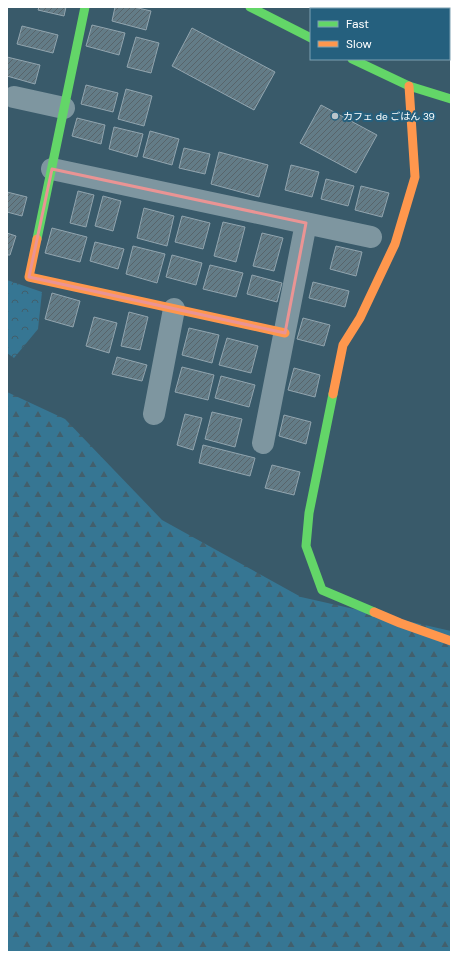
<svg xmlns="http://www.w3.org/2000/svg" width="458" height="959" font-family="'DM Sans','Noto Sans JP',sans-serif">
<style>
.forest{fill:url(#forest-firs)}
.park{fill:url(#park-crowns)}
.building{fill:url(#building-hatch);stroke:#92a5af}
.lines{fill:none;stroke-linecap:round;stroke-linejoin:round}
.path{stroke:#7e96a0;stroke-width:2.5;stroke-dasharray:2 3;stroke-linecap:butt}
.street{stroke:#7e96a0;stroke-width:22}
.fast{stroke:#63d668;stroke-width:9}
.slow{stroke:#ff974d;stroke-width:9}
.marked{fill:none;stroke:#ea9494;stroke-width:3;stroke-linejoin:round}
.poi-dot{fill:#bac5cb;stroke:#25607e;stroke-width:1.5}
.labels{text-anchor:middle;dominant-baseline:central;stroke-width:4;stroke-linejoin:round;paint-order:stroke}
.poi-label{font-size:10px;fill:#fff;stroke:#25607e;text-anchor:start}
</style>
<defs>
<pattern id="forest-firs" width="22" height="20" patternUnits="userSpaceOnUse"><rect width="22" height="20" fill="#367693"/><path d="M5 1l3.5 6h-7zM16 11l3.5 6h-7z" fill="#425f6c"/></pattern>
<pattern id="park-crowns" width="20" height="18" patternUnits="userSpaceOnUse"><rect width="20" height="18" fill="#367693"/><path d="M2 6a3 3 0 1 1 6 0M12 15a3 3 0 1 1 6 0" fill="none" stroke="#425f6c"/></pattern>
<pattern id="building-hatch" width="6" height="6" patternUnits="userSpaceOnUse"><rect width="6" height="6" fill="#637c87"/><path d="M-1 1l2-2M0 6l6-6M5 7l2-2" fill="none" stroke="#58646a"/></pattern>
</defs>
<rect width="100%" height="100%" fill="#395a6a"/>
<path class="forest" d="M 7,392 L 65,419 L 162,520 L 301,597 L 451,631 L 451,952 L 7,952 Z"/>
<path class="park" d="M 7,280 L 42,292 L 38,329 L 14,358 L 7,353 Z"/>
<path class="building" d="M 39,7 L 66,7 L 64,16 L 38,10 Z
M 115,7 L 134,7 L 151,11 L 146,30 L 112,21 Z
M 92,25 L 125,33 L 119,55 L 86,46 Z
M 22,26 L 58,35 L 53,53 L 17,44 Z
M 192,28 L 275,72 L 254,110 L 172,66 Z
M 136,37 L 159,43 L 151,73 L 127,67 Z
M 7,57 L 40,65 L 35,84 L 7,76 Z
M 86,85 L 118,93 L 113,112 L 81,104 Z
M 126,89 L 152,96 L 144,126 L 118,119 Z
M 321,105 L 377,135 L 356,173 L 300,143 Z
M 77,118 L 105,125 L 101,144 L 72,136 Z
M 114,127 L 143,134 L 137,157 L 109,149 Z
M 150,131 L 179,139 L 172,165 L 143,157 Z
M 184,148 L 210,154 L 205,174 L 179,168 Z
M 219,152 L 268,165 L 259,197 L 211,184 Z
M 291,165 L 319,172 L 312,197 L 285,190 Z
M 326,179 L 354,186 L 348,206 L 321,199 Z
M 361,186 L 389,193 L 382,217 L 355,210 Z
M 78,191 L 94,195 L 86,227 L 70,223 Z
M 7,192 L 27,197 L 22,216 L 7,212 Z
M 103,196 L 121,201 L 113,231 L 95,226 Z
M 144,208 L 174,216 L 167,246 L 137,238 Z
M 182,216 L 210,223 L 203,249 L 175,242 Z
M 223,222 L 245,227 L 236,262 L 214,256 Z
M 52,228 L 87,237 L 80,262 L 45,253 Z
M 7,233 L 16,236 L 10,255 L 7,255 Z
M 262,233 L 283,238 L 274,271 L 253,266 Z
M 95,242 L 124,249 L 118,269 L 90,261 Z
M 133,246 L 165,254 L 157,283 L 126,274 Z
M 336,246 L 362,252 L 356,276 L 330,269 Z
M 172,255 L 202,263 L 196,285 L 166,277 Z
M 210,265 L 243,273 L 236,297 L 203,289 Z
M 252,275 L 282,283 L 277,302 L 247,294 Z
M 313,282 L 349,291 L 345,307 L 309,298 Z
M 52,293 L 80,301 L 73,327 L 45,319 Z
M 129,312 L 148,317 L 140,350 L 121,346 Z
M 94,317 L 117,323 L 109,353 L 86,346 Z
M 303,318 L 330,325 L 324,346 L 297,339 Z
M 189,328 L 219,335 L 212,363 L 182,355 Z
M 227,338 L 258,346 L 251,373 L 219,365 Z
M 117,357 L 147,365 L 142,381 L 112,374 Z
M 182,367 L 214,375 L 208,400 L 175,392 Z
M 294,368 L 320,375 L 315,397 L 288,390 Z
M 221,376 L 255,385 L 249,407 L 215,398 Z
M 212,412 L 242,419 L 235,447 L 205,439 Z
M 185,414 L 202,418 L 193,450 L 177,445 Z
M 284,415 L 311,422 L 306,444 L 279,436 Z
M 203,445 L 255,458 L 250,476 L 199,463 Z
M 272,465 L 300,472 L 294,495 L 265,488 Z"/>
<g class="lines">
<path class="path" d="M 425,9 L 426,7"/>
<path class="street" d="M 372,9 L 373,7
M 14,97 L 64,108
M 52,169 L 371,237
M 154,414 L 174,309
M 263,443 L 306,223"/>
<path class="fast" d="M 250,7 L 311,38
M 352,59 L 409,86 L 451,99
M 37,239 L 85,7
M 333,394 L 309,513 L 306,546 L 322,590 L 374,612"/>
<path class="slow" d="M 37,239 L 29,277 L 285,333
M 333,394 L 343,345 L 360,318 L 395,244 L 415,177 L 409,86
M 374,612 L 400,623 L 451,641"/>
</g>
<path class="marked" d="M 52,169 L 306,223 L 285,333 L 29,277 Z"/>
<circle class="poi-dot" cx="335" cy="116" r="4"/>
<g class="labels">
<g class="poi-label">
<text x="343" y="116">カフェ de ごはん 39</text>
</g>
</g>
<rect width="458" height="959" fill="none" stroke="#ffffff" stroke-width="16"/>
<rect x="310" y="8" width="140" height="52" fill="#25607e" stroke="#7ca0b2"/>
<rect x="318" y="21" width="20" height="6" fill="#63d668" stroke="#7ca0b2"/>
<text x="346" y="28" font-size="12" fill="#ffffff">Fast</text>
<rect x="318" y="41" width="20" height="6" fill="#ff974d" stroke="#7ca0b2"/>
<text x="346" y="48" font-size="12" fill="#ffffff">Slow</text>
</svg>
